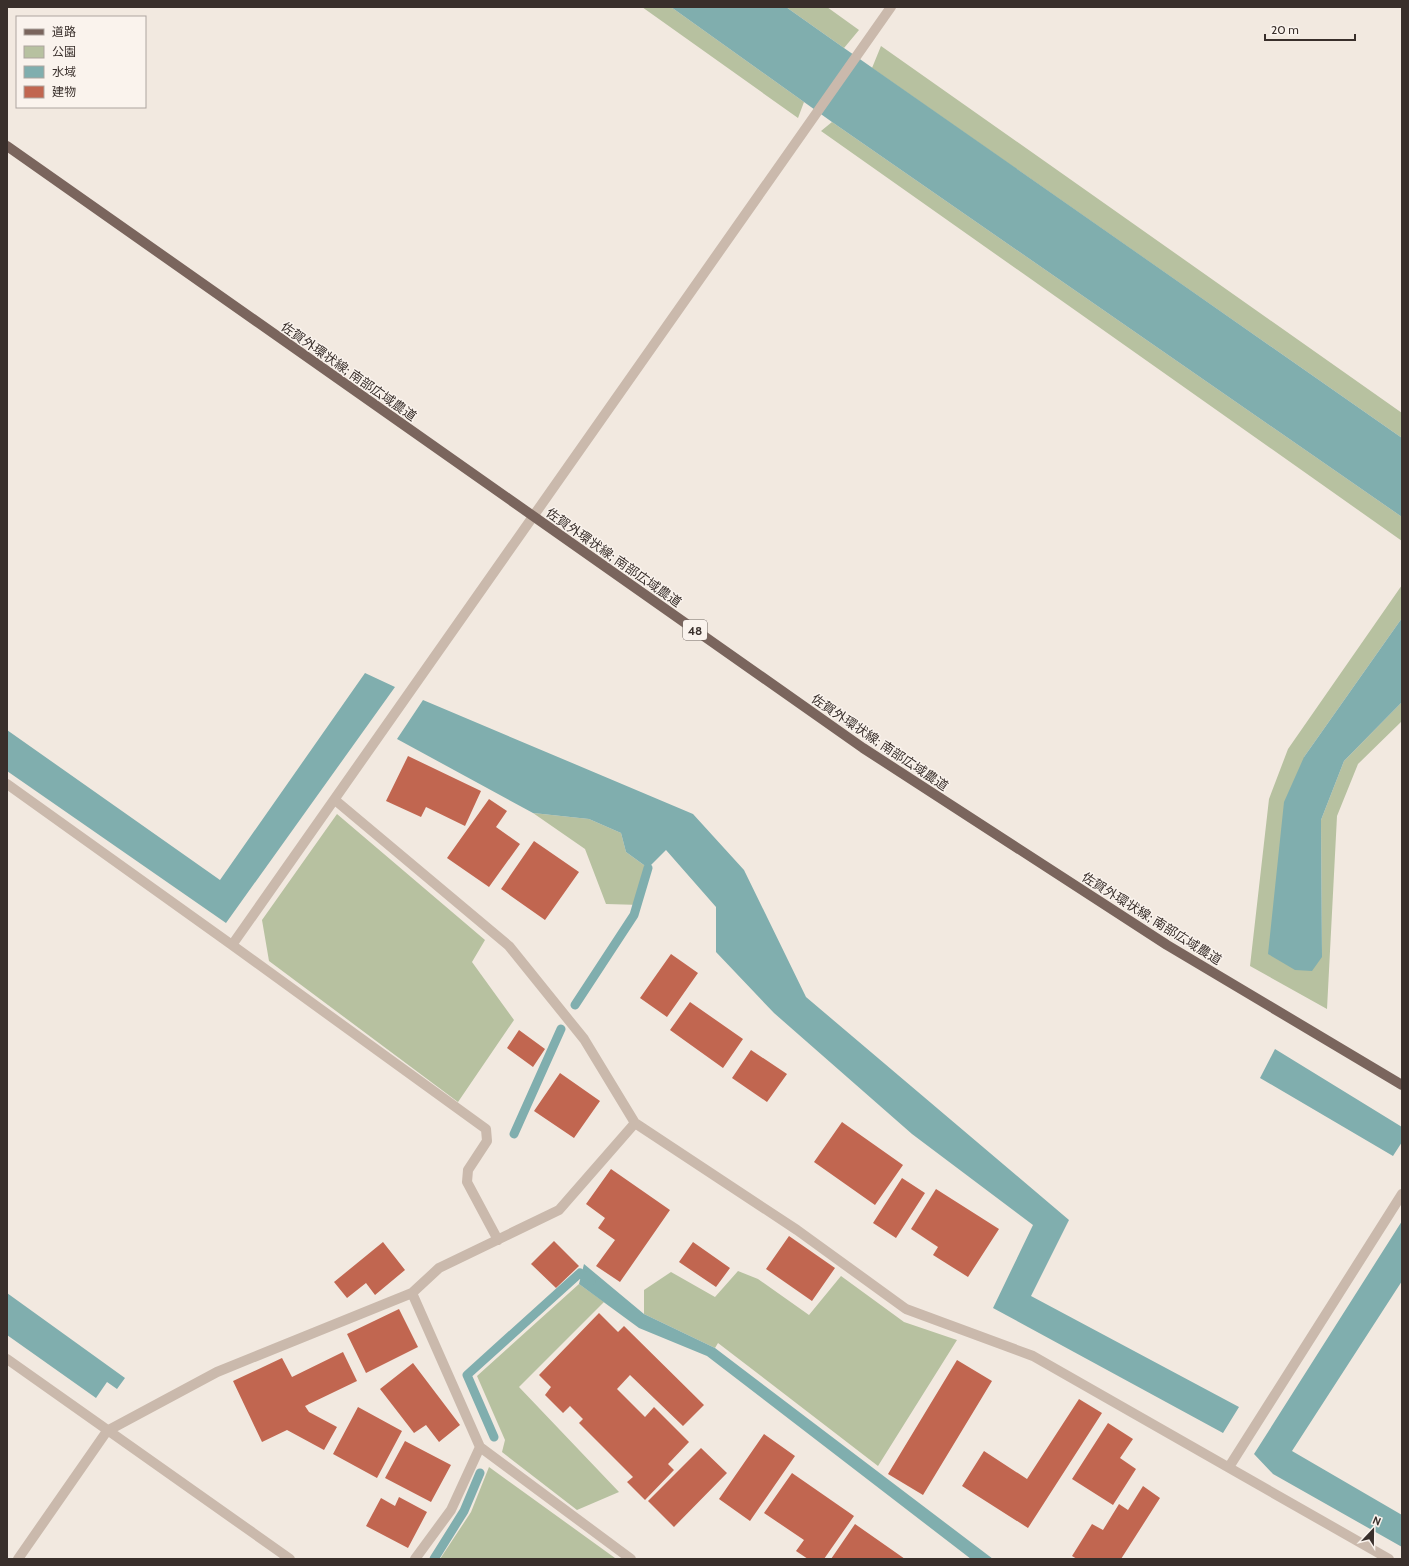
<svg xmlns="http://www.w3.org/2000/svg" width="1409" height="1566" font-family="Cabin,'Noto Sans JP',sans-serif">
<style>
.green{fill:#b7c1a0}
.water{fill:#80aeae}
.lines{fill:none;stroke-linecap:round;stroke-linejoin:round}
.stream{stroke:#80aeae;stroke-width:9}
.building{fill:#c16650}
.minor{stroke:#cab9ac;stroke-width:10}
.major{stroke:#7a655d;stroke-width:10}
.labels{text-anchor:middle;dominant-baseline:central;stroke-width:3;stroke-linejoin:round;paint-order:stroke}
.shield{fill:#faf3ed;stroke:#736a65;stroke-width:1}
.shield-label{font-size:12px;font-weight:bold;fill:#392f2b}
.street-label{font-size:13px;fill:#392f2b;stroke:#faf3ed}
</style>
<rect width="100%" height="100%" fill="#f2e9e0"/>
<path class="green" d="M 642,7 L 671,7 L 804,102 L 798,118 Z
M 786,7 L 827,7 L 859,30 L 844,48 Z
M 881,46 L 1402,413 L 1402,438 L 872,68 Z
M 832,122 L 1402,517 L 1402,541 L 821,131 Z
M 1402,585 L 1402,618 L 1304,757 L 1322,957 L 1321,820 L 1344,761 L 1402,702 L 1402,721 L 1358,764 L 1337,816 L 1327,1009 L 1250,966 L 1269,799 L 1288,749 Z
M 533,813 L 589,819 L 621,833 L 626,852 L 648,868 L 641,905 L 606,904 L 585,849 Z
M 337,814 L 485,940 L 472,962 L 514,1020 L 458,1102 L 269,961 L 262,920 Z
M 738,1271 L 758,1279 L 809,1315 L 841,1276 L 904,1322 L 957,1340 L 878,1466 L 718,1343 L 715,1348 L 644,1314 L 644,1290 L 671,1272 L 715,1297 Z
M 579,1284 L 604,1302 L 519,1387 L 619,1492 L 577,1510 L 502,1452 L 505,1440 L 477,1376 Z
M 489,1467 L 615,1558 L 440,1559 L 471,1512 Z"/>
<path class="water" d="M 671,7 L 786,7 L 844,48 L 1402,438 L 1402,517 L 832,122 Z
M 1402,618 L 1402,702 L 1344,761 L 1321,820 L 1322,957 L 1312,971 L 1295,970 L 1268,954 L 1284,802 L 1304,757 Z
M 365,673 L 395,687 L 226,923 L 7,771 L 7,730 L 220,880 Z
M 423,700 L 693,814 L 744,870 L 806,997 L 1069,1220 L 1031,1296 L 1239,1407 L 1223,1433 L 993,1308 L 1033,1225 L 912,1134 L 774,1013 L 716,952 L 716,907 L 666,850 L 648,868 L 626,852 L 621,833 L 589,819 L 533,813 L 397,739 Z
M 1275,1049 L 1402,1127 L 1402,1142 L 1393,1156 L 1260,1078 Z
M 1402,1221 L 1402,1281 L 1292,1451 L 1402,1515 L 1402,1547 L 1273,1474 L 1254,1454 Z
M 584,1264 L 644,1314 L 715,1348 L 993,1559 L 971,1559 L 707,1356 L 639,1328 L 579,1284 Z
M 7,1293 L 125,1378 L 117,1389 L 107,1382 L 96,1398 L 7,1335 Z"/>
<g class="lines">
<path class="stream" d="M 575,1005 L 634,915 L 648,868
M 514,1134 L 561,1029
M 494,1437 L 467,1375 L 580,1273 L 591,1281
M 434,1559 L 464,1511 L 480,1473"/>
</g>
<path class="building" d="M 408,756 L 481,791 L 465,826 L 426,807 L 421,817 L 386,801 Z
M 489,799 L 507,811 L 496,827 L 520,844 L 489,887 L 447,858 Z
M 534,841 L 579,872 L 545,920 L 501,889 Z
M 671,954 L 698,973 L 667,1017 L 640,998 Z
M 690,1002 L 743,1039 L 723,1068 L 670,1030 Z
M 519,1030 L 545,1049 L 533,1067 L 507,1048 Z
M 751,1050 L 787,1074 L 767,1102 L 732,1078 Z
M 560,1073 L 600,1101 L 574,1138 L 534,1111 Z
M 842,1122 L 903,1165 L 875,1205 L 814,1162 Z
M 611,1169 L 670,1210 L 620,1282 L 596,1266 L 615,1240 L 598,1228 L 605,1218 L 586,1204 Z
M 902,1178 L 925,1193 L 896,1238 L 873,1223 Z
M 936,1189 L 999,1229 L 968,1277 L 933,1255 L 938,1247 L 911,1229 Z
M 789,1236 L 835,1268 L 812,1301 L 766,1269 Z
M 554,1241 L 579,1266 L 556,1288 L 531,1264 Z
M 383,1242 L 405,1270 L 375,1295 L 366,1283 L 347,1298 L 334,1282 Z
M 693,1242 L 730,1268 L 716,1287 L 679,1262 Z
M 399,1309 L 418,1347 L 366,1373 L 347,1334 Z
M 599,1313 L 618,1332 L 624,1326 L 704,1405 L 683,1426 L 630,1375 L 617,1389 L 645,1417 L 654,1407 L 689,1442 L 668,1464 L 674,1470 L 645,1500 L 627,1482 L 633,1477 L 579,1423 L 583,1419 L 570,1406 L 563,1413 L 545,1395 L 551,1387 L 539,1375 Z
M 343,1352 L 357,1381 L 305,1406 L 309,1412 L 337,1427 L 324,1450 L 287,1430 L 262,1442 L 233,1381 L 282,1358 L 292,1377 Z
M 957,1360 L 992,1381 L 923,1495 L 888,1474 Z
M 413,1363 L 460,1425 L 439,1442 L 426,1425 L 414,1433 L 380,1389 Z
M 1079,1399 L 1102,1413 L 1028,1528 L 962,1486 L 984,1451 L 1027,1479 Z
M 358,1407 L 402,1431 L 377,1478 L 333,1454 Z
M 1108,1423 L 1133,1439 L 1120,1458 L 1136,1469 L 1113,1505 L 1072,1479 Z
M 764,1434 L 795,1456 L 750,1521 L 719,1499 Z
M 405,1441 L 451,1465 L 431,1502 L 385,1478 Z
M 701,1448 L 727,1473 L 674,1527 L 648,1501 Z
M 792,1473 L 854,1516 L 824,1559 L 808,1559 L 796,1551 L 804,1540 L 764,1513 Z
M 1143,1486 L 1160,1498 L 1121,1559 L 1077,1559 L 1072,1556 L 1092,1524 L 1103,1530 L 1119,1504 L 1128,1510 Z
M 399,1497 L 427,1512 L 408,1548 L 366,1526 L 381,1498 L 395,1506 Z
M 855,1524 L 905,1559 L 831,1559 Z"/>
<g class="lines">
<path class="minor" d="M 7,784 L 232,945 L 891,7
M 335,800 L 509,946 L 584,1039 L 635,1123 L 797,1230 L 906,1309 L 1033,1356 L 1389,1559
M 232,945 L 486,1129 L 487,1141 L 468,1170 L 467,1182 L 498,1240
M 412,1293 L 480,1447 L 631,1559
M 7,1359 L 290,1559
M 1229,1467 L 1402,1194
M 18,1559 L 107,1431 L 217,1372 L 412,1293 L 439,1268 L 559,1210 L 635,1123
M 415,1559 L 451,1510 L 480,1447"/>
<path class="major" d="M 7,146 L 863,748 L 1167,945 L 1402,1085"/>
</g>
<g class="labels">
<rect class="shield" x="683" y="620" width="24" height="20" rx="3"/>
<g class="shield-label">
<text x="695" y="630">48</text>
</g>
<g class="street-label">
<text transform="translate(349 371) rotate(35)">佐賀外環状線; 南部広域農道</text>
<text transform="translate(614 557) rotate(35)">佐賀外環状線; 南部広域農道</text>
<text transform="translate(880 742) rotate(34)">佐賀外環状線; 南部広域農道</text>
<text transform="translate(1152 918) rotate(32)">佐賀外環状線; 南部広域農道</text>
</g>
</g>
<rect width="1409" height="1566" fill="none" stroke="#392f2b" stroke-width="16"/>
<rect x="16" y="16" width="130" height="92" fill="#faf3ed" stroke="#ada59f"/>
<rect x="24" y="29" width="20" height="6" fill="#7a655d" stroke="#ada59f"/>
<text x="52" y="36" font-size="12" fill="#392f2b">道路</text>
<rect x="24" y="46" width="20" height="12" fill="#b7c1a0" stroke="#ada59f"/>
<text x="52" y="56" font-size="12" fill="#392f2b">公園</text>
<rect x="24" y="66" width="20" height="12" fill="#80aeae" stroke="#ada59f"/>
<text x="52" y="76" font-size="12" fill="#392f2b">水域</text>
<rect x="24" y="86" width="20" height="12" fill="#c16650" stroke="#ada59f"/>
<text x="52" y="96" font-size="12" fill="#392f2b">建物</text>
<g transform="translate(1373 1530) rotate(22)" stroke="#faf3ed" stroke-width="3" paint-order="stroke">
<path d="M0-3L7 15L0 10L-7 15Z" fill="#392f2b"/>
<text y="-6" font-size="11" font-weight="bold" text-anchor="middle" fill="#392f2b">N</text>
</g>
<path d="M1265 34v6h90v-6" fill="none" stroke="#392f2b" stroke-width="2"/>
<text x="1271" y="34" font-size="12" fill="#392f2b" stroke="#faf3ed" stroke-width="3" paint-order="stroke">20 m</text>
</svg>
